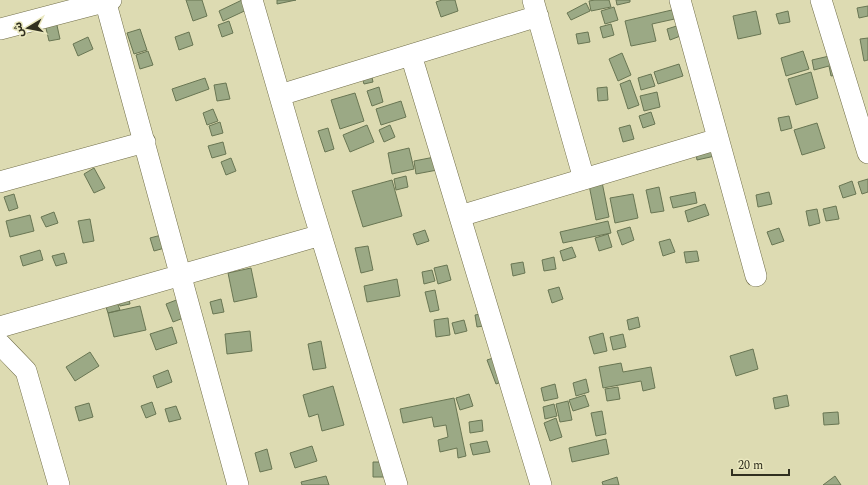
<svg xmlns="http://www.w3.org/2000/svg" width="868" height="485" font-family="Spectral,'Noto Sans Arabic',serif">
<style>
.building{fill:#9ba985;stroke:#697653}
.lines{fill:none;stroke-linecap:round;stroke-linejoin:round}
.minor-casing{stroke:#716e49;stroke-width:22}
.minor{stroke:#fff;stroke-width:21}
</style>
<rect width="100%" height="100%" fill="#dddbb2"/>
<path class="building" d="M 186,0 L 202,0 L 207,16 L 193,21 Z
M 242,0 L 249,0 L 253,7 L 223,21 L 219,11 Z
M 277,0 L 296,0 L 277,4 Z
M 442,0 L 455,0 L 458,11 L 441,17 L 436,2 Z
M 595,0 L 609,0 L 611,7 L 591,11 L 589,1 Z
M 616,0 L 630,0 L 630,2 L 617,5 Z
M 586,3 L 590,11 L 571,20 L 567,13 Z
M 868,6 L 868,16 L 859,18 L 857,8 Z
M 614,7 L 618,20 L 605,24 L 601,11 Z
M 676,9 L 679,18 L 652,24 L 656,41 L 631,46 L 625,21 Z
M 756,11 L 761,34 L 738,39 L 733,16 Z
M 788,11 L 790,22 L 779,24 L 776,14 Z
M 56,21 L 60,39 L 49,41 L 45,24 Z
M 229,21 L 233,33 L 222,37 L 218,25 Z
M 611,24 L 614,35 L 603,38 L 600,27 Z
M 680,25 L 683,35 L 670,40 L 667,29 Z
M 140,29 L 147,50 L 134,54 L 127,33 Z
M 189,32 L 193,45 L 179,50 L 175,37 Z
M 588,32 L 590,42 L 578,44 L 576,34 Z
M 88,37 L 93,49 L 78,56 L 73,44 Z
M 868,38 L 868,60 L 864,61 L 860,39 Z
M 148,51 L 153,65 L 140,69 L 136,55 Z
M 803,51 L 809,69 L 786,76 L 781,58 Z
M 622,53 L 631,75 L 618,81 L 609,59 Z
M 838,54 L 843,74 L 831,76 L 829,66 L 814,70 L 812,60 Z
M 679,64 L 683,76 L 658,84 L 654,72 Z
M 370,68 L 373,82 L 364,84 L 360,70 Z
M 811,72 L 818,98 L 796,105 L 788,79 Z
M 651,74 L 655,86 L 641,90 L 638,78 Z
M 205,78 L 209,89 L 176,101 L 172,89 Z
M 630,80 L 639,105 L 628,109 L 620,84 Z
M 226,83 L 230,99 L 217,101 L 214,85 Z
M 379,87 L 383,102 L 372,106 L 367,91 Z
M 607,87 L 608,100 L 598,101 L 597,88 Z
M 657,92 L 660,107 L 644,111 L 640,96 Z
M 355,93 L 364,121 L 340,129 L 331,100 Z
M 401,101 L 406,117 L 381,125 L 376,109 Z
M 213,109 L 218,121 L 207,125 L 203,113 Z
M 651,112 L 655,124 L 643,128 L 639,116 Z
M 789,116 L 792,128 L 781,131 L 778,118 Z
M 220,122 L 223,133 L 212,136 L 209,126 Z
M 817,123 L 825,148 L 802,155 L 794,130 Z
M 367,125 L 374,142 L 350,152 L 343,135 Z
M 390,125 L 395,137 L 384,142 L 379,130 Z
M 630,125 L 634,139 L 623,142 L 619,128 Z
M 328,128 L 334,149 L 325,152 L 318,131 Z
M 223,142 L 226,154 L 212,158 L 208,146 Z
M 712,145 L 715,156 L 697,160 L 695,148 Z
M 409,148 L 414,169 L 392,174 L 388,153 Z
M 445,155 L 448,168 L 416,174 L 414,161 Z
M 231,158 L 236,171 L 226,175 L 221,162 Z
M 94,168 L 105,188 L 94,193 L 84,174 Z
M 406,176 L 408,187 L 396,190 L 394,179 Z
M 601,177 L 609,217 L 596,220 L 588,180 Z
M 868,179 L 868,192 L 862,194 L 858,182 Z
M 392,180 L 402,216 L 363,227 L 352,191 Z
M 852,181 L 856,194 L 843,198 L 839,186 Z
M 659,187 L 664,211 L 651,213 L 646,190 Z
M 695,192 L 697,203 L 673,208 L 670,197 Z
M 769,192 L 772,204 L 758,207 L 756,195 Z
M 14,194 L 18,208 L 9,211 L 4,197 Z
M 633,194 L 638,218 L 615,223 L 610,198 Z
M 705,204 L 709,215 L 688,222 L 685,211 Z
M 836,206 L 839,219 L 826,221 L 823,209 Z
M 817,209 L 820,223 L 809,226 L 806,211 Z
M 54,212 L 58,223 L 46,227 L 41,217 Z
M 30,215 L 34,231 L 10,237 L 6,221 Z
M 90,219 L 94,241 L 83,243 L 78,221 Z
M 608,221 L 611,233 L 563,243 L 560,232 Z
M 630,227 L 634,240 L 622,245 L 617,231 Z
M 779,228 L 784,241 L 772,245 L 767,232 Z
M 425,230 L 429,241 L 417,245 L 413,234 Z
M 169,233 L 172,246 L 154,251 L 150,238 Z
M 608,234 L 612,247 L 599,251 L 595,238 Z
M 670,239 L 675,252 L 663,256 L 659,242 Z
M 368,246 L 373,270 L 361,273 L 355,248 Z
M 572,247 L 576,257 L 563,261 L 560,251 Z
M 40,250 L 43,260 L 23,266 L 20,256 Z
M 697,251 L 699,261 L 686,263 L 684,252 Z
M 64,253 L 67,263 L 56,266 L 52,256 Z
M 554,257 L 556,269 L 544,271 L 542,260 Z
M 523,262 L 525,273 L 513,276 L 511,264 Z
M 447,265 L 451,280 L 438,284 L 434,268 Z
M 251,268 L 257,297 L 234,302 L 228,273 Z
M 432,270 L 435,281 L 424,284 L 422,272 Z
M 397,279 L 400,296 L 367,302 L 364,286 Z
M 127,287 L 130,304 L 120,306 L 116,289 Z
M 559,287 L 563,299 L 552,303 L 548,290 Z
M 435,290 L 439,310 L 430,312 L 425,292 Z
M 113,291 L 120,310 L 108,313 L 102,295 Z
M 179,299 L 186,317 L 173,322 L 166,304 Z
M 221,299 L 224,312 L 213,314 L 210,302 Z
M 140,306 L 146,330 L 114,337 L 108,313 Z
M 487,313 L 489,325 L 477,327 L 475,315 Z
M 638,317 L 640,327 L 629,330 L 627,320 Z
M 448,318 L 450,335 L 436,337 L 434,320 Z
M 464,320 L 467,331 L 455,334 L 452,323 Z
M 172,327 L 177,343 L 156,350 L 150,334 Z
M 250,331 L 252,351 L 227,354 L 225,334 Z
M 603,333 L 607,351 L 594,354 L 589,337 Z
M 623,334 L 626,347 L 613,350 L 610,337 Z
M 321,341 L 326,368 L 313,370 L 308,344 Z
M 753,349 L 758,369 L 736,376 L 730,356 Z
M 90,352 L 99,366 L 75,381 L 66,367 Z
M 499,356 L 507,380 L 496,384 L 487,360 Z
M 621,363 L 623,372 L 651,367 L 655,388 L 643,391 L 641,381 L 603,388 L 599,367 Z
M 168,370 L 172,382 L 157,388 L 153,376 Z
M 586,379 L 589,392 L 576,396 L 573,383 Z
M 555,384 L 558,398 L 544,401 L 541,388 Z
M 333,386 L 344,425 L 322,431 L 318,414 L 309,417 L 303,395 Z
M 618,387 L 620,399 L 607,401 L 605,389 Z
M 469,394 L 473,406 L 460,410 L 456,398 Z
M 585,395 L 589,406 L 573,411 L 569,400 Z
M 787,395 L 789,406 L 775,409 L 773,398 Z
M 454,398 L 466,456 L 458,458 L 457,448 L 440,452 L 438,440 L 448,437 L 446,425 L 434,427 L 432,417 L 403,423 L 400,409 Z
M 568,401 L 572,420 L 560,422 L 556,404 Z
M 152,402 L 156,414 L 146,418 L 141,406 Z
M 89,403 L 93,417 L 79,421 L 75,407 Z
M 554,404 L 557,416 L 545,419 L 543,407 Z
M 176,406 L 181,419 L 169,422 L 165,409 Z
M 602,411 L 606,434 L 596,436 L 591,413 Z
M 838,412 L 839,424 L 824,425 L 823,413 Z
M 556,418 L 562,437 L 550,441 L 544,423 Z
M 482,420 L 483,431 L 470,433 L 469,422 Z
M 606,439 L 609,454 L 572,462 L 569,448 Z
M 487,441 L 490,452 L 473,455 L 470,444 Z
M 312,446 L 317,461 L 295,468 L 290,453 Z
M 267,449 L 272,469 L 260,472 L 255,453 Z
M 373,462 L 388,462 L 389,477 L 373,477 Z
M 326,476 L 329,485 L 302,485 L 301,482 Z
M 835,476 L 841,485 L 823,485 Z
M 617,477 L 619,485 L 603,485 L 602,482 Z"/>
<g class="lines">
<defs>
<path id="minor" d="M 105,0 L 238,485
M 252,0 L 308,193 L 397,485
M 533,0 L 584,179
M 680,0 L 756,276
M 821,0 L 868,153
M 0,29 L 111,0
M 411,55 L 541,485
M 280,95 L 538,16
M 0,182 L 145,142
M 460,216 L 718,139
M 0,327 L 321,235
M 0,344 L 26,371 L 59,485"/>
</defs>
<use href="#minor" class="minor-casing"/>
<use href="#minor" class="minor"/>
</g>
<g transform="translate(28 28) rotate(260)" stroke="#eae8bf" stroke-width="3" paint-order="stroke">
<path d="M0-3L7 15L0 10L-7 15Z" fill="#302f1f"/>
<text y="-6" font-size="11" font-weight="bold" text-anchor="middle" fill="#302f1f">ش</text>
</g>
<path d="M732 469v6h57v-6" fill="none" stroke="#302f1f" stroke-width="2"/>
<text x="738" y="469" font-size="12" fill="#302f1f" stroke="#eae8bf" stroke-width="3" paint-order="stroke">20 m</text>
</svg>
